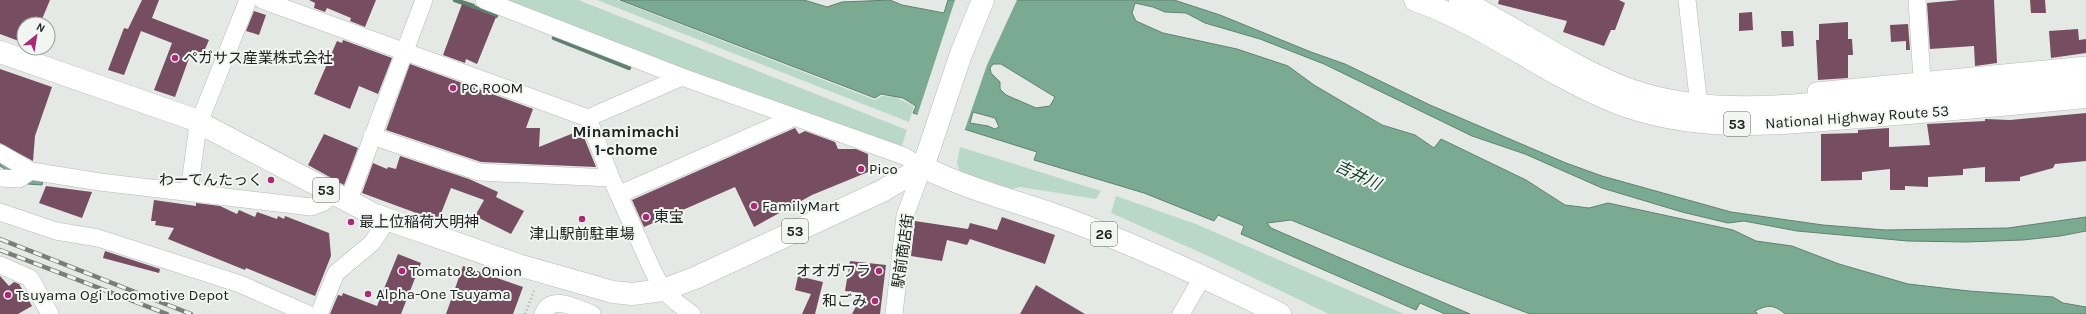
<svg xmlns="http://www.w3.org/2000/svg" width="2086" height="314" font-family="Karla,'Noto Sans JP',sans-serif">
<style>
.green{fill:#bad8c8}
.water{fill:#7baa92;stroke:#608170;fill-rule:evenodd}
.pier{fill:#e4e9e6}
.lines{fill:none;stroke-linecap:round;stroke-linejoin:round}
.stream{stroke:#608170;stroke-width:4.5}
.building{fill:#774d61}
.minor-casing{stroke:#b5bab8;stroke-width:18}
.major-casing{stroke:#b5bab8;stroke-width:23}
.highway-casing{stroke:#b5bab8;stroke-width:23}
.path{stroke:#a5a9a7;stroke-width:2.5;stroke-dasharray:1 3;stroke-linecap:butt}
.minor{stroke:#fff;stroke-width:17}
.major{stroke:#fff;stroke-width:22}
.highway{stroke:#fff;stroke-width:22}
.rail-casing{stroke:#797d7b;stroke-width:4.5}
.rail{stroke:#f1f6f3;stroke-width:3;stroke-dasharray:9;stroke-linecap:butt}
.poi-dot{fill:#ac2975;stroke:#f1f6f3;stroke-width:1.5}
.labels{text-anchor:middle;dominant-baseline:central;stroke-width:4;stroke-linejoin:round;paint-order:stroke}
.shield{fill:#f1f6f3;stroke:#5f6260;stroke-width:1}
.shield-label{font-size:14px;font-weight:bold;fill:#202221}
.poi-label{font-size:15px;fill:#202221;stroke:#f1f6f3;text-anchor:start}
.street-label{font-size:15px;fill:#202221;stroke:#f1f6f3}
.neighbourhood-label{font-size:16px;font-weight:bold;fill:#202221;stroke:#f1f6f3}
.water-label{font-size:16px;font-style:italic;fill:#0f3827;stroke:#f1f6f3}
</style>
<rect width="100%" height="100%" fill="#e4e9e6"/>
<path class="green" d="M 495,0 L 579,0 L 586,3 L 907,130 L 900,151 Z
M 597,0 L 617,0 L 875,100 L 882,96 L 895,97 L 914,106 L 909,122 Z
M 960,147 L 1101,191 L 1096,199 L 1020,187 L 1009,190 L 961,175 L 957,163 Z
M 1116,196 L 1196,224 L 1404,314 L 1329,314 L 1206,255 L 1111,213 Z"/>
<path class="water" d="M 620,0 L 804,0 L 827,7 L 842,2 L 890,0 L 902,5 L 944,13 L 948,0 L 1174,0 L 1220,15 L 1311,52 L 1345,64 L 1430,105 L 1566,163 L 1602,176 L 1731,212 L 1823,225 L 1885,230 L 2008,228 L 2086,217 L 2086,231 L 2060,236 L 2023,240 L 1966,242 L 1908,241 L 1797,231 L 1744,221 L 1728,223 L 1682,212 L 1602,188 L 1525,154 L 1472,136 L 1324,64 L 1260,39 L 1205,23 L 1186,13 L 1165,12 L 1153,7 L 1135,3 L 1132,13 L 1136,21 L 1163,33 L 1237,49 L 1288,66 L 1314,85 L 1382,125 L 1415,135 L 1434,148 L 1441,139 L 1526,180 L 1565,205 L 1589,208 L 1608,203 L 1733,230 L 1756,241 L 1792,246 L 1839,264 L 1908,284 L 1969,291 L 2053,297 L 2063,303 L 2086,307 L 2086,314 L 1785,314 C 1775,305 1768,304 1755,311 L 1758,314 L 1530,314 L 1404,266 L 1291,220 L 1267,223 L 1271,228 L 1470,314 L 1445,314 L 1420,303 L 1416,310 L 1241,234 L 1244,226 L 1218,215 L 1214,221 L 1144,193 L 1034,160 L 1037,152 L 913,113 L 916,106 L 903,98 L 881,94 L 875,98 ZM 993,64 L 1001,64 L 1055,97 L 1050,106 L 1036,108 L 1006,95 L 1000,89 L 1000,82 L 991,73 L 990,68 ZM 973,112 L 995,118 L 999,127 L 995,129 L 988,126 L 970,123 Z
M 0,160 L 43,180 L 42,185 L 28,184 L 0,166 Z"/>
<path class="pier" d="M 955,0 L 1017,0 L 987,65 L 964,132 L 917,116 Z"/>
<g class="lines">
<path class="stream" d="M 455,0 L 473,6
M 476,8 L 496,16
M 554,38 L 629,68"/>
</g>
<path class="building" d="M 0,0 L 50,0 L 40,24 L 24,24 L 24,43 L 0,34 Z
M 142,0 L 159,0 L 152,18 L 209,40 L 203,54 L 192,50 L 175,97 L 154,90 L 172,43 L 141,31 L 124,75 L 108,70 L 124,28 L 128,29 Z
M 309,0 L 376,0 L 365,27 L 350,21 L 351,18 L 327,8 L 325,12 L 314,8 L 315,3 Z
M 1499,0 L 1619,0 L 1625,3 L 1615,30 L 1611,30 L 1604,46 L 1563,32 L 1567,21 L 1498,4 Z
M 1960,0 L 1994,0 L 1997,63 L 1975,66 L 1974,46 L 1930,49 L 1927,3 Z
M 2030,0 L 2045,0 L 2046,13 L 2031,13 Z
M 462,4 L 496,17 L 477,64 L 466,59 L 465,63 L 443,55 Z
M 254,11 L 266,15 L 259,35 L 246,31 Z
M 1752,12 L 1753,30 L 1739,31 L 1739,13 Z
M 1848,22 L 1848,39 L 1852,39 L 1853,55 L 1848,55 L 1848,78 L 1818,80 L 1816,40 L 1819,40 L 1819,24 Z
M 1908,24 L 1910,50 L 1906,50 L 1906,41 L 1891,42 L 1890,25 Z
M 2078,29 L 2079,40 L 2086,39 L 2086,53 L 2051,58 L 2049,31 Z
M 1781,31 L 1793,31 L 1794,46 L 1782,47 Z
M 343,40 L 392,58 L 378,94 L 359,86 L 350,109 L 314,94 L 337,41 L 342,43 Z
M 410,64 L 533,109 L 526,128 L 540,128 L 539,147 L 581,130 L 596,167 L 481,162 L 386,130 Z
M 0,69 L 52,87 L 35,136 L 33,161 L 0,143 Z
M 2086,113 L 2086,161 L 2055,164 L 2053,168 L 2020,177 L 2020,181 L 1985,182 L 1985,167 L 1963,169 L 1963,175 L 1928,177 L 1928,187 L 1905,186 L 1905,190 L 1890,190 L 1890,169 L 1862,172 L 1862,180 L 1821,181 L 1821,134 L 1858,133 L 1858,130 L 1889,128 L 1889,147 L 1930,145 L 1927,124 L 1985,121 L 1985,119 L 2010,120 Z
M 795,128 L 799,134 L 805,131 L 835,142 L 838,149 L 856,149 L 868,154 L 868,172 L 812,195 L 754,227 L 735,187 L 644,227 L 632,200 Z
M 324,134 L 358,148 L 344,185 L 308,165 Z
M 400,156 L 469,179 L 498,192 L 496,197 L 524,211 L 511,234 L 475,216 L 484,200 L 451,188 L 438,221 L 362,193 L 373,163 L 387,169 L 388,167 L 396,169 Z
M 46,186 L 92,192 L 82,218 L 39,203 Z
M 154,200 L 196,206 L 196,203 L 220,206 L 237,214 L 239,210 L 255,217 L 257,212 L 277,219 L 278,216 L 284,219 L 285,216 L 329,233 L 331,256 L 315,296 L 246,268 L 245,270 L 168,239 L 174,228 L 155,225 L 156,221 L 151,221 Z
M 1002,217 L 1055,235 L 1045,264 L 970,239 L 967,245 L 947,240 L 942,261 L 911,256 L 915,221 L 968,229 L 970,223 L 997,230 Z
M 105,251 L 160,269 L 159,273 L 103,258 Z
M 398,254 L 421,263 L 401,314 L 330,314 L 338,295 L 342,296 L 343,293 L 377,306 Z
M 850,261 L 886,265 L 880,314 L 852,314 L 863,293 L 845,291 Z
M 463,266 L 523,287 L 513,314 L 446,314 Z
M 0,276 L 9,286 L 14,282 L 19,284 L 32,306 L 18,314 L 0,314 Z
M 798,276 L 823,282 L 815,314 L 802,314 L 811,294 L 795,290 Z
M 1036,285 L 1085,314 L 1020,314 Z"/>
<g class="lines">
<defs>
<path id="minor" d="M 262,0 L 588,118 L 682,77
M 484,0 L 682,77 L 904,156 L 923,167 L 905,216 L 894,314
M 1687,0 L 1699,106 L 1703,113
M 1917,0 L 1922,80
M 1817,104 L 1816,91 L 2086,65
M 588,118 L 611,178 L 652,269 L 663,290 L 676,302 L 692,314
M 372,136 L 479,172 L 611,178
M 0,153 L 31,171 L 100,182 L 311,207 L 324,202 L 333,193
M 0,178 L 19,179 L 31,171
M 189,192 L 198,125 L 248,0
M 620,194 L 795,117
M 348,202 L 424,0
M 0,212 L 56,231 L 98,238 L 240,284 L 308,314
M 0,265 L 30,278 L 50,314
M 319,314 L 336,273 L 372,243 L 387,220
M 543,314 C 551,293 578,309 592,314
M 1181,314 L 1203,276"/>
<path id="major" d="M 923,167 C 969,190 1020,202 1069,220 C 1141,247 1211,280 1280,314"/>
<path id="highway" d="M 1415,0 C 1486,25 1545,74 1615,102 C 1700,135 1784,123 1872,116 C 1944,110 2015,104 2086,97
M 1460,0 C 1514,27 1565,64 1622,87 C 1702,118 1787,106 1871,99 C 1943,93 2014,86 2086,80
M 0,52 L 190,118 L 375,215 L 518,265 L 613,292 L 632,294 L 663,290 L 695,278 L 882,191 L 923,167 L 961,54 L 983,0"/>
</defs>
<use href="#minor" class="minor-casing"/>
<use href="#major" class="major-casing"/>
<use href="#highway" class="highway-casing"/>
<path class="path" d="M 525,314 L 534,291"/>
<use href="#minor" class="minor"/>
<use href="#major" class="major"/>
<use href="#highway" class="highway"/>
<defs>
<path id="rail" d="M 0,239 L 191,314
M 0,250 L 167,314"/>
</defs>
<use href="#rail" class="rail-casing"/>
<use href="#rail" class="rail"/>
</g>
<g class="poi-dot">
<circle cx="175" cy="58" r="4"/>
<circle cx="453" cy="88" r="4"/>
<circle cx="861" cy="169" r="4"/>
<circle cx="271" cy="180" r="4"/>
<circle cx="754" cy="206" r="4"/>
<circle cx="646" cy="217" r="4"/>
<circle cx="582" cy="219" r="4"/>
<circle cx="351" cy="222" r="4"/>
<circle cx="402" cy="271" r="4"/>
<circle cx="879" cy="271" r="4"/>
<circle cx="368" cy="294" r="4"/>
<circle cx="8" cy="295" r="4"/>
<circle cx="875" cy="301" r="4"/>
</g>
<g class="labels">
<g class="shield">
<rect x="1724" y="112" width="26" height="24" rx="3"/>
<rect x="313" y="178" width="26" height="24" rx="3"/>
<rect x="782" y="219" width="26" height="24" rx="3"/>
<rect x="1091" y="222" width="26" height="24" rx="3"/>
</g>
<g class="shield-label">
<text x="1737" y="124">53</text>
<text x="326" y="190">53</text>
<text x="795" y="231">53</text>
<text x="1104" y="234">26</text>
</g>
<g class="poi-label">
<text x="183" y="58">ペガサス産業株式会社</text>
<text x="461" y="88">PC ROOM</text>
<text x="869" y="169">Pico</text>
<text x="263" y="180" text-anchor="end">わーてんたっく</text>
<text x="762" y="206">FamilyMart</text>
<text x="654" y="217">東宝</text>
<text x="359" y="222">最上位稲荷大明神</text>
<text x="582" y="234" text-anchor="middle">津山駅前駐車場</text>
<text x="410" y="271">Tomato &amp; Onion</text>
<text x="871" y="271" text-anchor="end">オオガワラ</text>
<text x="376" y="294">Alpha-One Tsuyama</text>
<text x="16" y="295">Tsuyama Ogi Locomotive Depot</text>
<text x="867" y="301" text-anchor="end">和ごみ</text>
</g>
<g class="street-label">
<text transform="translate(1857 117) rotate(-4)">National Highway Route 53</text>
<text transform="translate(903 251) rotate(-82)">駅前商店街</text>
</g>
<g class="neighbourhood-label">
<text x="626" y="131">Minamimachi<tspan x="626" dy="18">1-chome</tspan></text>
</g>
<g class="water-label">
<text transform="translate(1358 175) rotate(25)">吉井川</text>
</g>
</g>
<g transform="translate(36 36) rotate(30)"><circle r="19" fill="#f1f6f3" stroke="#9da19f"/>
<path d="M0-3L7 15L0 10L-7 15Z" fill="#ac2975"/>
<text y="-6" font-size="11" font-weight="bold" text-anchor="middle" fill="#202221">N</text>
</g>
</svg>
